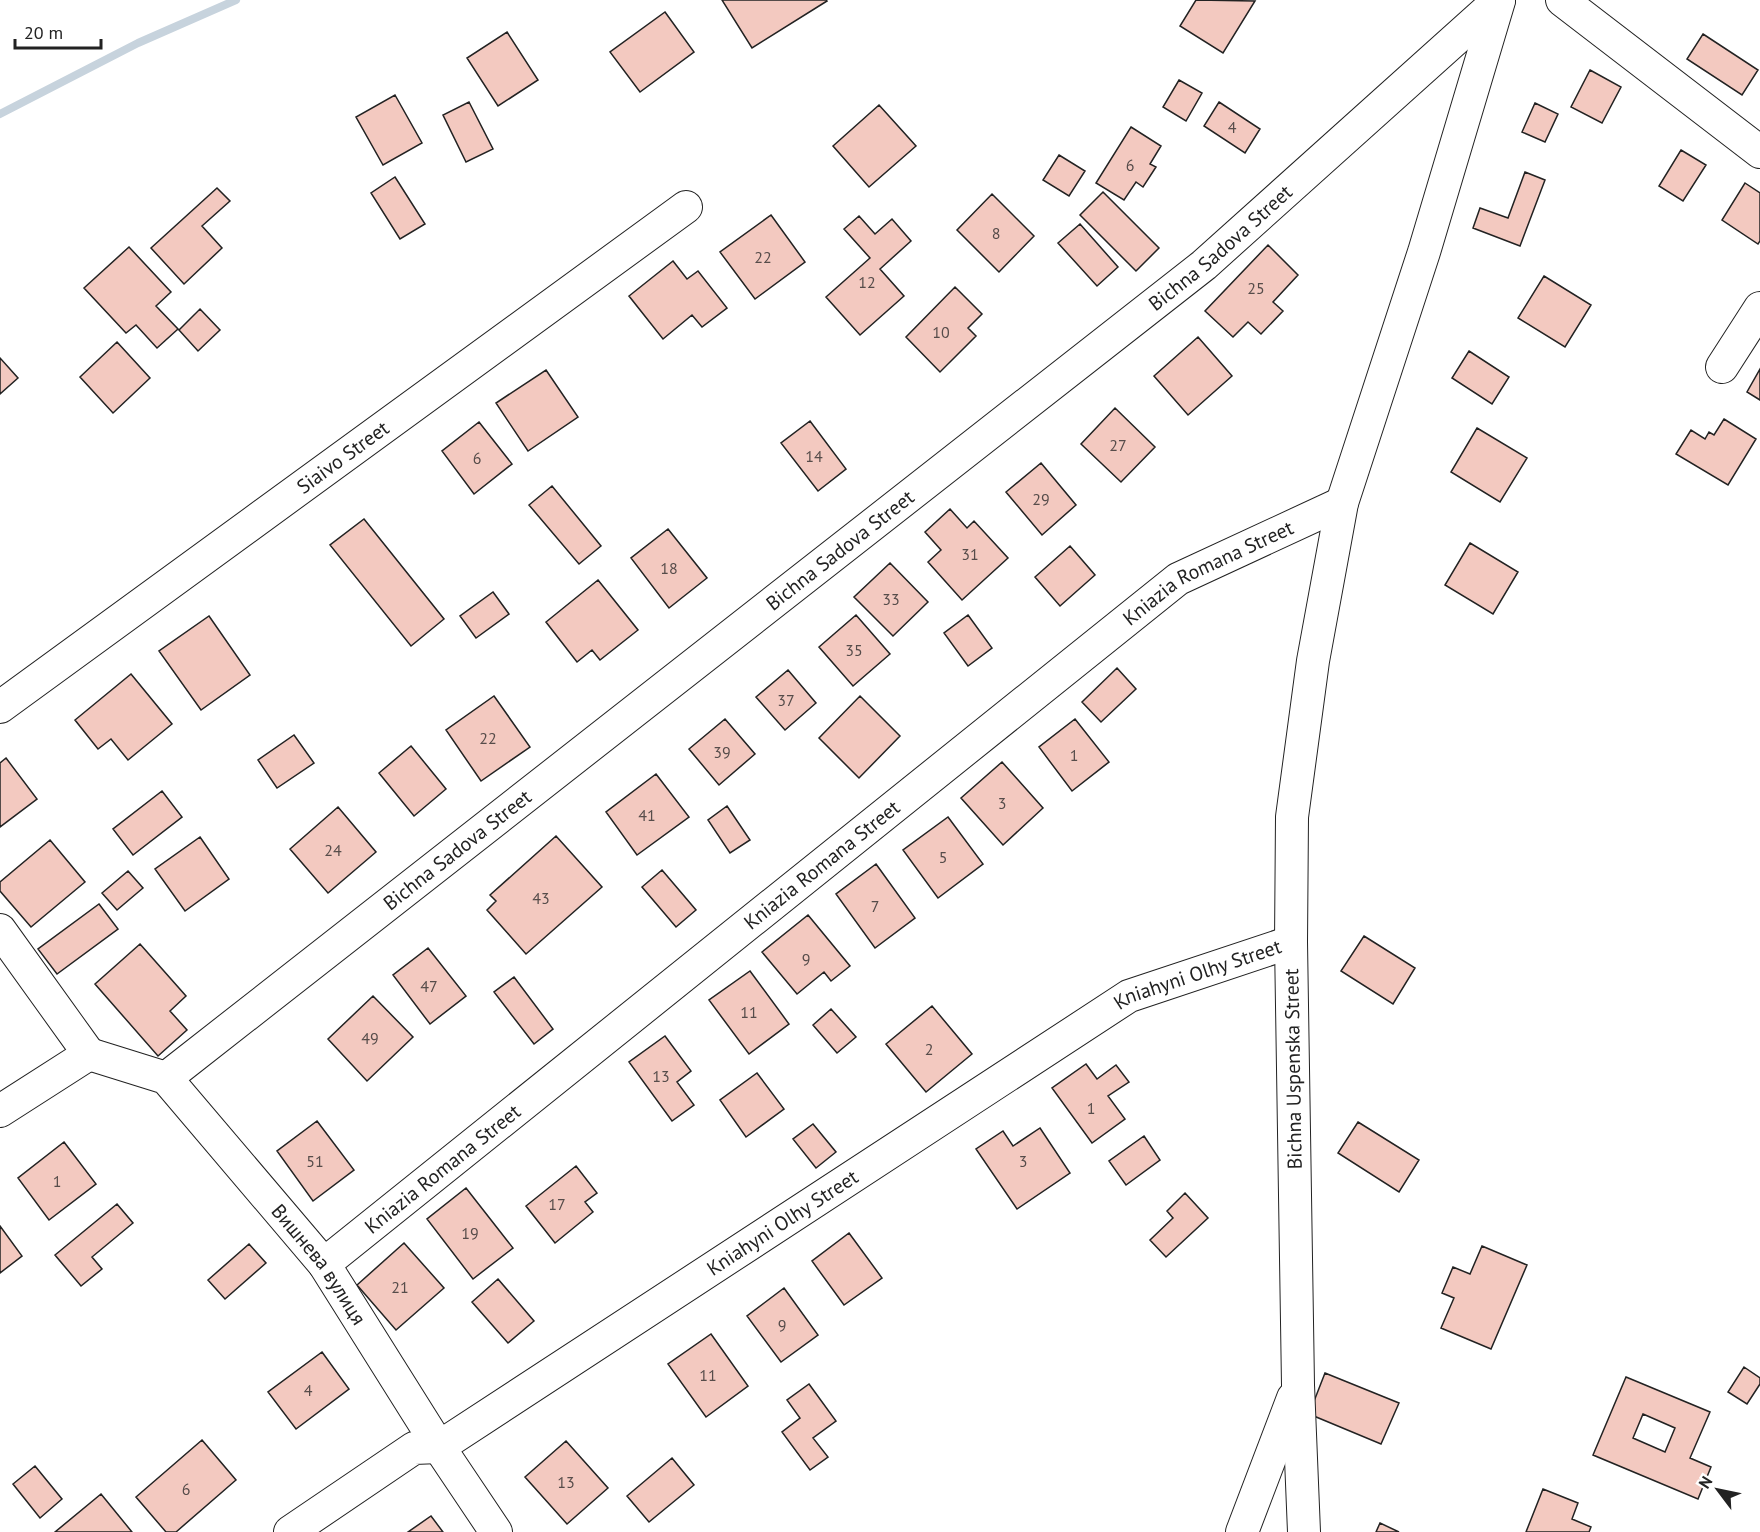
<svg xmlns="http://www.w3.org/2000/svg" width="1760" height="1532" font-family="'PT Sans',sans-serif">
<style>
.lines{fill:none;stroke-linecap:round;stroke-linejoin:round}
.stream{stroke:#c7d3dd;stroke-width:8}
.building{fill:#f3c9c0;stroke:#222;stroke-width:1.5;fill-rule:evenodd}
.minor-casing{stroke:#222;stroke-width:34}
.minor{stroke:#fff;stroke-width:32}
.labels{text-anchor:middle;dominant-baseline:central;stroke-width:4.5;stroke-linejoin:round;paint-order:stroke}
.number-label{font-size:16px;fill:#564c4a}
.street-label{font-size:20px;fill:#222;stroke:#fff}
</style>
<rect width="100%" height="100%" fill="#fff"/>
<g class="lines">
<path class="stream" d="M 0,114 L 138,43 L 236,0"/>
</g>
<path class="building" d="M 722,0 L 826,0 L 827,1 L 752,48 Z
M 1196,0 L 1255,1 L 1223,53 L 1180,26 Z
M 665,12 L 694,52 L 640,92 L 610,52 Z
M 507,32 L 538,80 L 498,106 L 467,58 Z
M 1703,34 L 1758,70 L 1742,95 L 1687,59 Z
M 1590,70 L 1621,87 L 1602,123 L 1571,107 Z
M 1179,80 L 1202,93 L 1186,121 L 1163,107 Z
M 395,95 L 422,143 L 383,165 L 356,117 Z
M 469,102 L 493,149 L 466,162 L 443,115 Z
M 1219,102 L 1260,129 L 1245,153 L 1204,126 Z
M 1535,103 L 1558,114 L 1545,142 L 1522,132 Z
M 879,105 L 916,146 L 869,187 L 833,146 Z
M 1131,127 L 1161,146 L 1150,164 L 1156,167 L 1143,187 L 1136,182 L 1124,200 L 1096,183 Z
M 1681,150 L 1706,165 L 1683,201 L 1659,186 Z
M 1059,155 L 1085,171 L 1069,196 L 1043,180 Z
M 1525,172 L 1545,180 L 1520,246 L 1473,228 L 1480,208 L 1508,218 Z
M 395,177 L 425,224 L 400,239 L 371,193 Z
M 1745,183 L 1760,193 L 1760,241 L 1758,244 L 1722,220 Z
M 217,188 L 230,201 L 202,226 L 222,248 L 184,284 L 151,248 Z
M 1103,192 L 1159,248 L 1136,271 L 1080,215 Z
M 992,194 L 1034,236 L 999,272 L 957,230 Z
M 771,215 L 805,262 L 755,299 L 720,252 Z
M 859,216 L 875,234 L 892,219 L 911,241 L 880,269 L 904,296 L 860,335 L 826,297 L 870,258 L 844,229 Z
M 1080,224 L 1118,267 L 1097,286 L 1058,243 Z
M 1268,245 L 1298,275 L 1273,302 L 1283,311 L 1261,334 L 1248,322 L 1233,337 L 1205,311 Z
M 129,247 L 171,292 L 156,306 L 178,329 L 157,348 L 136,325 L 126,333 L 84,288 Z
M 673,261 L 687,279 L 698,271 L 727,308 L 702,327 L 692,315 L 663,339 L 629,296 Z
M 1544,276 L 1591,305 L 1565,347 L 1518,318 Z
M 955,287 L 982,314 L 968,328 L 976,336 L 940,372 L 906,337 Z
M 200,309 L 220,330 L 198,351 L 179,330 Z
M 1198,337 L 1232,376 L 1188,415 L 1154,376 Z
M 117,342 L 150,378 L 113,413 L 80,377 Z
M 1469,351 L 1509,377 L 1492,404 L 1452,378 Z
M 0,358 L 18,378 L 0,394 Z
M 1760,369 L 1760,400 L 1747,392 Z
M 546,370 L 578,417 L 528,451 L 496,403 Z
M 1115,408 L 1155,447 L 1121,482 L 1081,444 Z
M 1724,419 L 1756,439 L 1728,485 L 1676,454 L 1691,430 L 1705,439 L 1709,432 L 1714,435 Z
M 810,421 L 846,469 L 818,491 L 781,443 Z
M 479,422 L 512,464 L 474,494 L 442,451 Z
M 1477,428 L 1527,458 L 1500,502 L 1451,472 Z
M 1041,463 L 1076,505 L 1042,535 L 1006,492 Z
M 552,486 L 601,546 L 579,564 L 529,505 Z
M 950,509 L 967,528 L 974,521 L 1008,558 L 962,600 L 928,562 L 941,550 L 925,532 Z
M 364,519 L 444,619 L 411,646 L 330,545 Z
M 668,529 L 707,578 L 669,608 L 631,558 Z
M 1470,543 L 1518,572 L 1493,614 L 1445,585 Z
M 1070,546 L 1095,575 L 1060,606 L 1035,577 Z
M 890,563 L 928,602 L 893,636 L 854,597 Z
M 598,580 L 638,630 L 600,660 L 592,650 L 577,662 L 546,622 Z
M 493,592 L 509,614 L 476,638 L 460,616 Z
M 856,615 L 890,654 L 853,686 L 819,647 Z
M 968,615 L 992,648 L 968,666 L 944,633 Z
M 209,616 L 250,675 L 201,710 L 159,651 Z
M 1117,668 L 1136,689 L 1101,722 L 1082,702 Z
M 788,670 L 816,703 L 785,730 L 756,697 Z
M 131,674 L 172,724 L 128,760 L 111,739 L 98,749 L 75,720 Z
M 494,696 L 530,747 L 481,781 L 446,730 Z
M 860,696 L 900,736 L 859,778 L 819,738 Z
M 725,719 L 755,754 L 719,785 L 689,749 Z
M 1075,719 L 1109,762 L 1072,791 L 1039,747 Z
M 294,735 L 314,763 L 277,788 L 258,760 Z
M 411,746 L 446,789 L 414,816 L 379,773 Z
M 6,758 L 37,799 L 0,827 L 0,763 Z
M 1002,762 L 1043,808 L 1003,845 L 961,798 Z
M 656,774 L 689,817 L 637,855 L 606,812 Z
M 162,791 L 182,817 L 133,855 L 113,829 Z
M 727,806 L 750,840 L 730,853 L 708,820 Z
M 338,807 L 376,852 L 328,893 L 290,849 Z
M 948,817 L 983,864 L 938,898 L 903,850 Z
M 556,836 L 602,887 L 526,954 L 487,910 L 496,901 L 490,895 Z
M 200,837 L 229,879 L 185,911 L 155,869 Z
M 50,840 L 85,882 L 31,927 L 0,891 L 0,882 Z
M 876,864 L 915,918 L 875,948 L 836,894 Z
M 662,870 L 696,910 L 676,927 L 642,887 Z
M 128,871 L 143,888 L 117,910 L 102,893 Z
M 99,904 L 118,929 L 57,974 L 38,949 Z
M 808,915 L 850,966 L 831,981 L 824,972 L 797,994 L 762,952 Z
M 1364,936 L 1415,968 L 1393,1004 L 1341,971 Z
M 140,944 L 186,996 L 170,1011 L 187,1030 L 158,1056 L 95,984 Z
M 428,948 L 466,996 L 430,1024 L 393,975 Z
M 750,971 L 789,1024 L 749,1054 L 709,1000 Z
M 514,977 L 553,1029 L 534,1044 L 494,992 Z
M 373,996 L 413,1037 L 367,1081 L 328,1039 Z
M 932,1006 L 972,1054 L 926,1092 L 886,1044 Z
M 831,1009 L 856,1037 L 837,1053 L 813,1025 Z
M 665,1036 L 691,1071 L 677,1082 L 694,1105 L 672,1121 L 629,1062 Z
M 1086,1064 L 1097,1079 L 1116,1065 L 1129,1082 L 1108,1096 L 1125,1119 L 1092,1143 L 1052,1088 Z
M 757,1073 L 784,1109 L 746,1137 L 720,1100 Z
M 317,1121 L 354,1170 L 313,1201 L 277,1151 Z
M 1358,1122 L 1419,1160 L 1399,1192 L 1338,1153 Z
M 813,1124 L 836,1152 L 816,1168 L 793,1139 Z
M 1040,1128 L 1070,1173 L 1017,1209 L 976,1149 L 1003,1131 L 1013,1146 Z
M 1144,1136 L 1160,1160 L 1126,1185 L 1109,1161 Z
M 64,1142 L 96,1184 L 49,1220 L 18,1178 Z
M 576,1166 L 597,1193 L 585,1202 L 593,1212 L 555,1243 L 526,1206 Z
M 466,1188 L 513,1248 L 473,1279 L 427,1219 Z
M 1185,1193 L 1208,1218 L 1166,1257 L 1150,1240 L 1173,1218 L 1167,1211 Z
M 117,1204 L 133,1223 L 92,1257 L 102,1269 L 81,1286 L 55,1255 Z
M 0,1226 L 22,1256 L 0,1273 Z
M 849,1233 L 882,1278 L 844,1305 L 812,1261 Z
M 404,1243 L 444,1288 L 396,1330 L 357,1285 Z
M 249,1244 L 266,1263 L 225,1299 L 208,1280 Z
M 1482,1246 L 1527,1265 L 1491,1349 L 1441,1328 L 1454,1298 L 1442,1293 L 1453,1267 L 1470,1274 Z
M 498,1279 L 534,1321 L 508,1343 L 472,1302 Z
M 784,1288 L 818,1335 L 781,1362 L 747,1316 Z
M 711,1334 L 748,1386 L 706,1417 L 668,1364 Z
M 322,1352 L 349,1389 L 296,1429 L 268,1392 Z
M 1744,1367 L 1760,1378 L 1760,1384 L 1747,1404 L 1728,1392 Z
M 1325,1373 L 1399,1403 L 1381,1444 L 1309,1414 Z
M 1626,1377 L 1710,1412 L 1690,1458 L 1711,1467 L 1698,1499 L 1593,1455 ZM 1643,1414 L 1675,1428 L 1665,1452 L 1633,1438 Z
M 809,1384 L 836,1421 L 813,1438 L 828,1457 L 810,1470 L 782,1432 L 800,1418 L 787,1400 Z
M 202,1440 L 236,1480 L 176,1532 L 166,1532 L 136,1497 Z
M 566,1441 L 608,1488 L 567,1524 L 525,1477 Z
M 672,1458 L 694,1485 L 649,1522 L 627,1496 Z
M 35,1466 L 62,1499 L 40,1518 L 13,1484 Z
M 1543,1489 L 1578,1503 L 1572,1519 L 1591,1527 L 1589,1532 L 1526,1532 Z
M 101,1494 L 132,1532 L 55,1532 Z
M 431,1516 L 443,1532 L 408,1532 Z
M 1380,1523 L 1399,1532 L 1376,1532 Z"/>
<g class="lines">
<defs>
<g id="minor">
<path d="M 1562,0 L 1760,152"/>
<path d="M 1722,367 L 1760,308"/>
<path id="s1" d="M 0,707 L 686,207"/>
<path d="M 0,930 L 89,1054"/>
<path id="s2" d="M 89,1054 L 166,1078 L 324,1264 L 439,1447 L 496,1532"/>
<path id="s3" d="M 166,1078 L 1204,265 L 1499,0"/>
<path d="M 0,1111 L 89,1054"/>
<path id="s4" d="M 324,1264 L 1178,579 L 1342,503"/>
<path id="s5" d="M 290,1532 L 414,1448 L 439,1447 L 1129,996 L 1291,942"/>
<path d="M 1242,1532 L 1293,1398"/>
<path d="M 1304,1532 L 1298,1385 L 1291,942 L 1292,817 L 1313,661 L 1342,503 L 1424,252 L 1499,1"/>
</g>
</defs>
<use href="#minor" class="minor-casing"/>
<use href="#minor" class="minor"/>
</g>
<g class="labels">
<g class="number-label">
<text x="1232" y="127">4</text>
<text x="1130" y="165">6</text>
<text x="996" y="233">8</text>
<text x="763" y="257">22</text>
<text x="867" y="282">12</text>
<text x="1256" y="288">25</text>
<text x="941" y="332">10</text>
<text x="1118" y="445">27</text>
<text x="814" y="456">14</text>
<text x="477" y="458">6</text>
<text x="1041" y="499">29</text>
<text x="970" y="554">31</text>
<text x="669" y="568">18</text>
<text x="891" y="599">33</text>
<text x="854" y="650">35</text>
<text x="786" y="700">37</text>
<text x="488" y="738">22</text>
<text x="722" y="752">39</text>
<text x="1074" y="755">1</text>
<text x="1002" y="803">3</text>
<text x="647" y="815">41</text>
<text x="333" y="850">24</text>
<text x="943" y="857">5</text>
<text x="541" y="898">43</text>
<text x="875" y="906">7</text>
<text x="806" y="959">9</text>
<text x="429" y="986">47</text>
<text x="749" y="1012">11</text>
<text x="370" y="1038">49</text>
<text x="929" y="1049">2</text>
<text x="661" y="1076">13</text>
<text x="1091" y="1108">1</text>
<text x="315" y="1161">51</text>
<text x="1023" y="1161">3</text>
<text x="57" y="1181">1</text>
<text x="557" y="1204">17</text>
<text x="470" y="1233">19</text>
<text x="400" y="1287">21</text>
<text x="782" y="1325">9</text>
<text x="708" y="1375">11</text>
<text x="308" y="1390">4</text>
<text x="566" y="1482">13</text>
<text x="186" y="1489">6</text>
</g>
<g class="street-label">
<text stroke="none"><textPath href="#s3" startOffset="1342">Bichna Sadova Street</textPath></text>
<text stroke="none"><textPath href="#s1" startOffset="424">Siaivo Street</textPath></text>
<text stroke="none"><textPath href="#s3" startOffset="856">Bichna Sadova Street</textPath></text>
<text stroke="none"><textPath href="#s4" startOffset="1124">Kniazia Romana Street</textPath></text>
<text stroke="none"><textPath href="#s3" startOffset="370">Bichna Sadova Street</textPath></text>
<text stroke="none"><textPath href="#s4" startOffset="638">Kniazia Romana Street</textPath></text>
<text stroke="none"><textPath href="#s5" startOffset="1071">Kniahyni Olhy Street</textPath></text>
<text transform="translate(1293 1069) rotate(-91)">Bichna Uspenska Street</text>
<text stroke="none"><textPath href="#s4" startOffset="152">Kniazia Romana Street</textPath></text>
<text stroke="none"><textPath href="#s5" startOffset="585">Kniahyni Olhy Street</textPath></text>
<text stroke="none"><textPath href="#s2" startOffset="322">Вишнева вулиця</textPath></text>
</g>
</g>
<g transform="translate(1718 1490) rotate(302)" stroke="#ffffff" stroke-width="4.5" paint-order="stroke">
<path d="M0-4.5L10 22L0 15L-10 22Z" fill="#222222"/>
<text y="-9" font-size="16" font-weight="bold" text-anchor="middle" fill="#222222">N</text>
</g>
<path d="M15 39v9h86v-9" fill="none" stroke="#222222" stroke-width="3"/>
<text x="24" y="39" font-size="18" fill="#222222" stroke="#ffffff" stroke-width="4.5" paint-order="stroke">20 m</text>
</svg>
